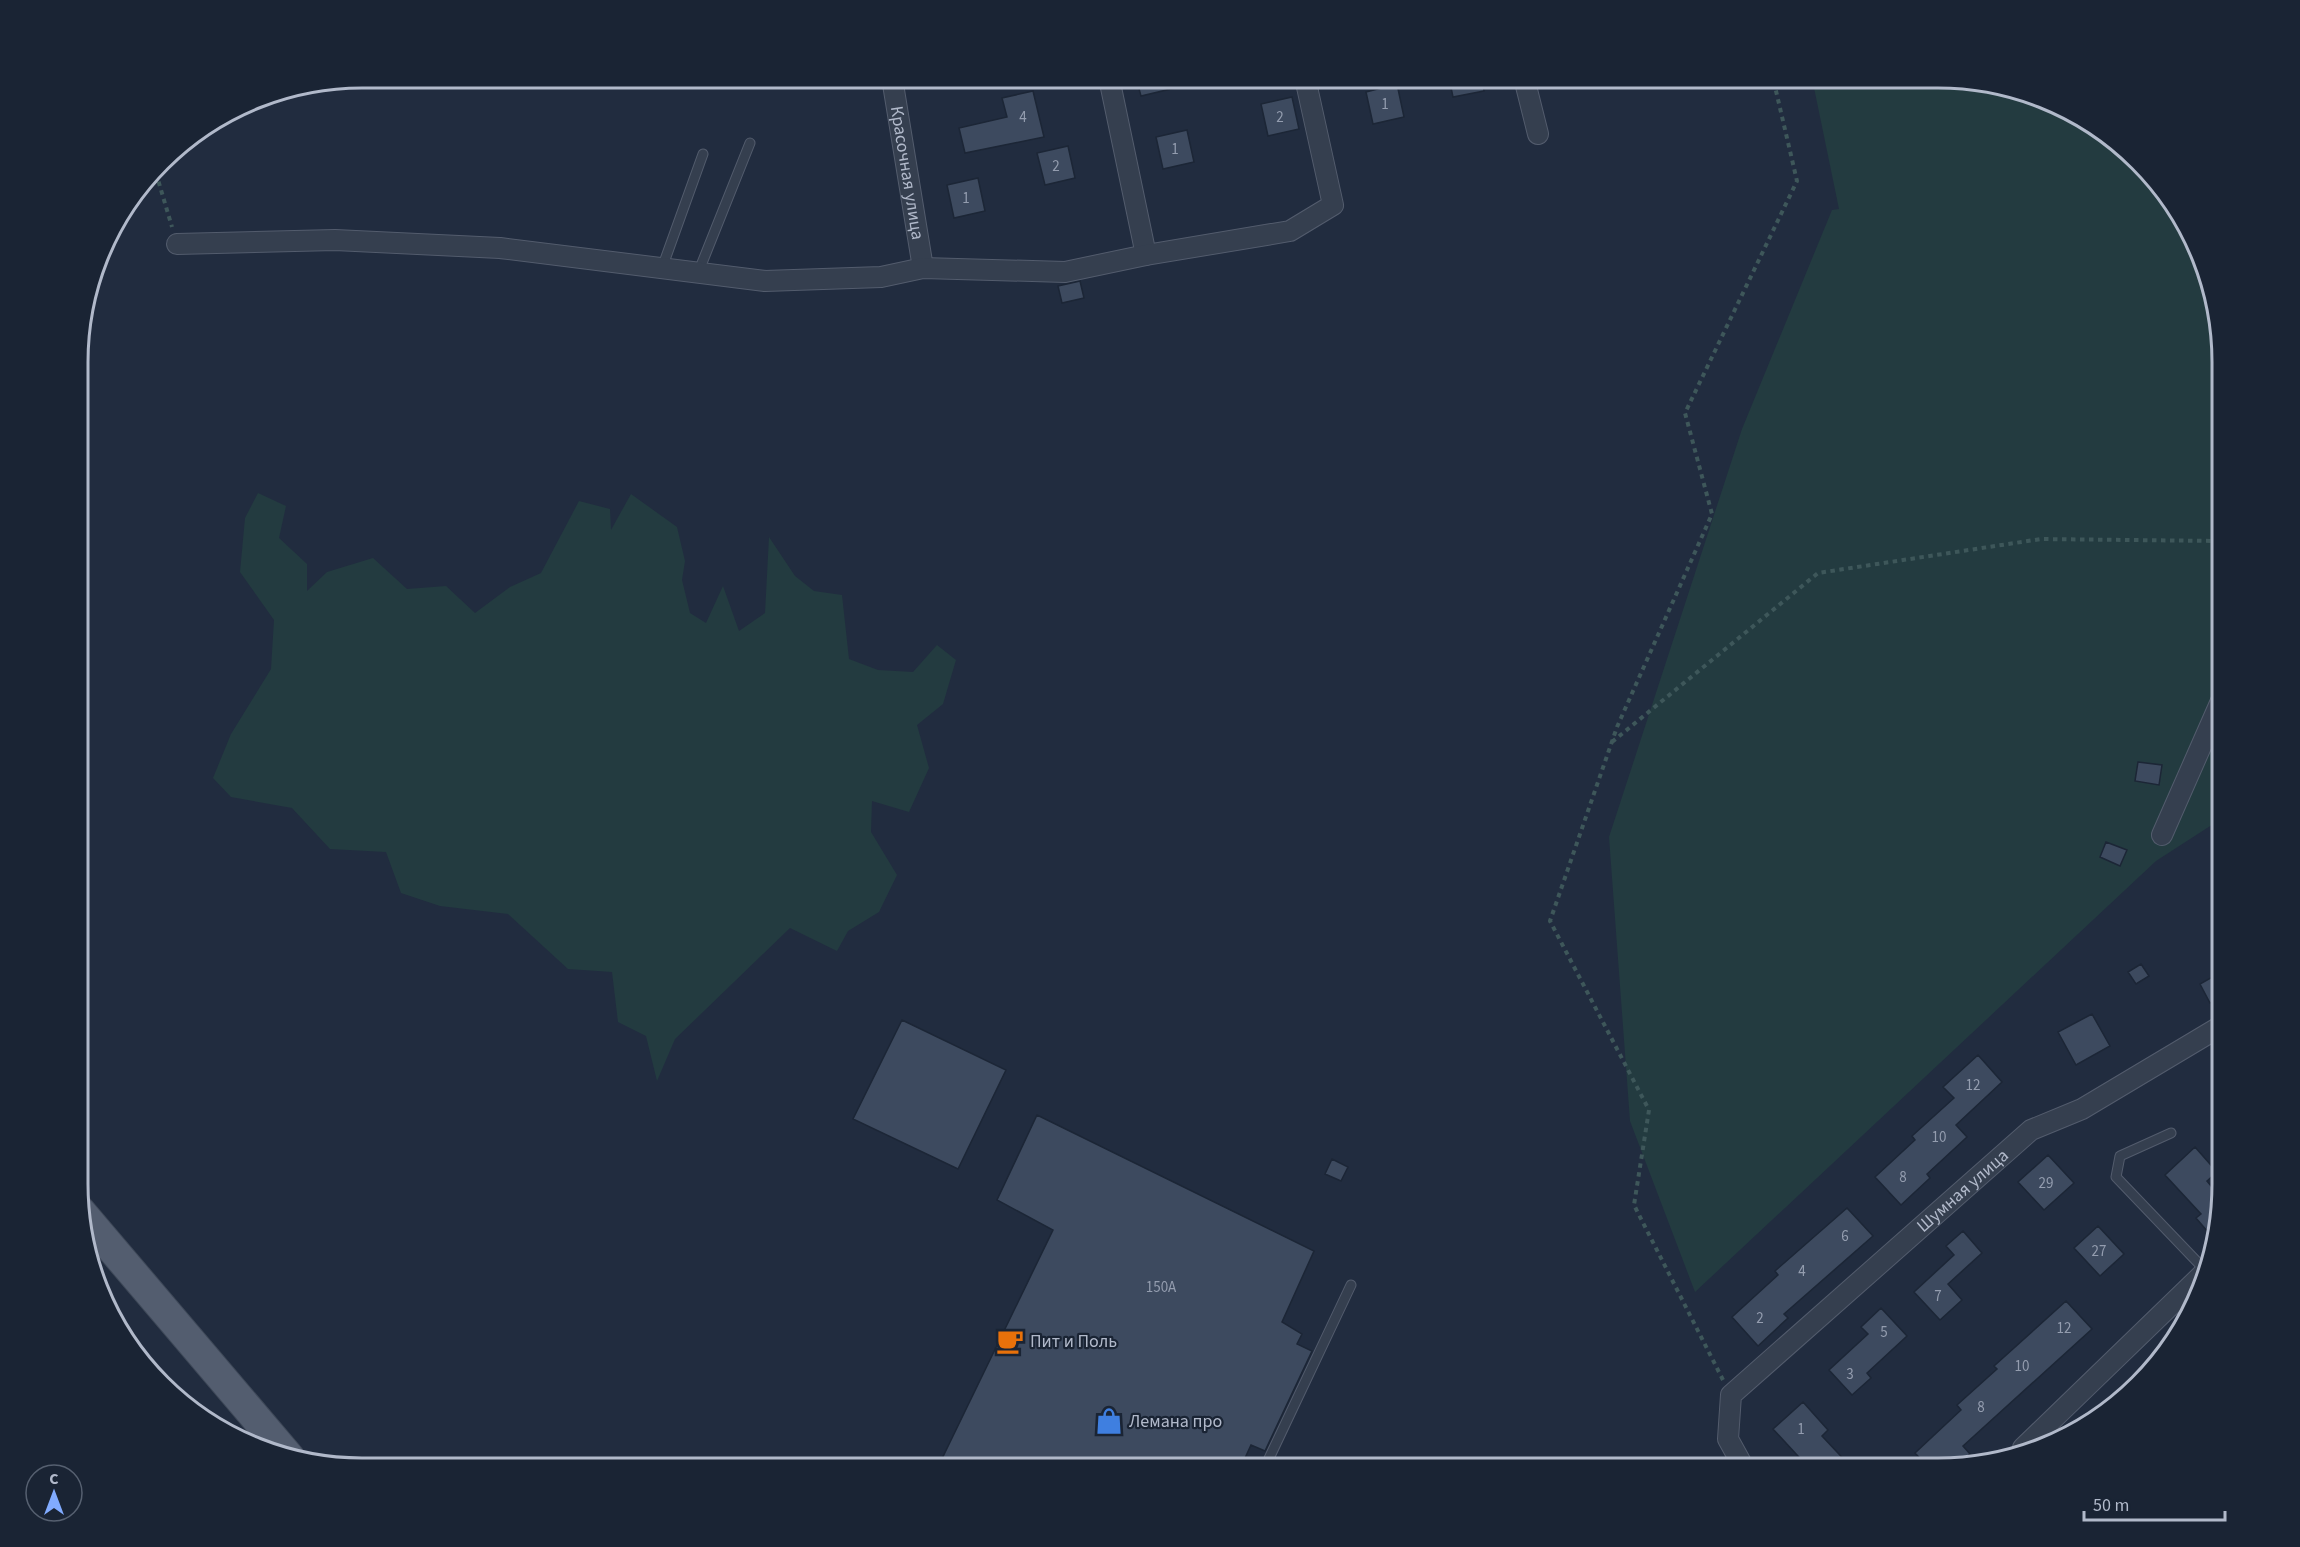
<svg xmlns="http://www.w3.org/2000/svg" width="2300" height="1547" font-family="'Source Sans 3',sans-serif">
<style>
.green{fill:#233b40}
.building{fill:#3d4a5f;stroke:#1c2636;stroke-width:1.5}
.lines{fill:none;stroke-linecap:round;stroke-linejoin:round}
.lane-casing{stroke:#535c6d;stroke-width:11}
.street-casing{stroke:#535c6d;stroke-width:22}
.primary-casing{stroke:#3e4858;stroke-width:32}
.path{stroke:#3e575a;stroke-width:4;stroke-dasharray:4.5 4.5;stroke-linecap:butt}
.lane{stroke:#353f4f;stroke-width:9}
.street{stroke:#353f4f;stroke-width:20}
.primary{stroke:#535d6f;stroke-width:30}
.labels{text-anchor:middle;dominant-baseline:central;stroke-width:4.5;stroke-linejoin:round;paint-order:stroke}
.number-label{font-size:15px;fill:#949daf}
.street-label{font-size:18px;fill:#b1b9ca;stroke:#1a2434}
.poi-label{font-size:18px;fill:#b1b9ca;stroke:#1a2434;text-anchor:start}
.rim{fill:none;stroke:#b1b9ca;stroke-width:3}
</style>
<rect width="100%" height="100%" fill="#212c3f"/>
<path class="green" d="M 1812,78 L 1938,78 L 2029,93 L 2096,126 L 2184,221 L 2221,344 L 2221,819 L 2156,861 L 1695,1292 L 1630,1121 L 1609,837 L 1742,429 L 1832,210 L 1839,209 Z
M 258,493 L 286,506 L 279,538 L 307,564 L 307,591 L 327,572 L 373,558 L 407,589 L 446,586 L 475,613 L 510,587 L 541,573 L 579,501 L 610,509 L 611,530 L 631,494 L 677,527 L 685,561 L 682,580 L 690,613 L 706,623 L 723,586 L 739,631 L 765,613 L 769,537 L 795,576 L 814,591 L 842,595 L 849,659 L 878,670 L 913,672 L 937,645 L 956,660 L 943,704 L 917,725 L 929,768 L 909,812 L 872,801 L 871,832 L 897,875 L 879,912 L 848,931 L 837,951 L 790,928 L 675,1039 L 657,1081 L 646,1036 L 618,1022 L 612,972 L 568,969 L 508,914 L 440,906 L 401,893 L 386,852 L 330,849 L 292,808 L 231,797 L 213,778 L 231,734 L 271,669 L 274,620 L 240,572 L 245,518 Z"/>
<path class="building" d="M 1136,78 L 1191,78 L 1192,84 L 1141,96 Z
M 1449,78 L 1482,78 L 1484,91 L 1453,97 Z
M 1397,84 L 1404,117 L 1373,124 L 1366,92 Z
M 1033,91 L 1044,137 L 965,153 L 959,128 L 1007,117 L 1002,98 Z
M 1292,97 L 1299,129 L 1268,136 L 1261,104 Z
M 1187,130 L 1194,162 L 1163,169 L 1156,137 Z
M 1068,146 L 1075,178 L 1045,185 L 1037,153 Z
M 978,178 L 985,211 L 954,218 L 947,185 Z
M 1080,281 L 1084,298 L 1062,303 L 1058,286 Z
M 2138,762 L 2162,765 L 2159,785 L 2135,781 Z
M 2106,842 L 2127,850 L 2120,866 L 2100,857 Z
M 2141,964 L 2149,976 L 2136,984 L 2128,972 Z
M 2221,972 L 2221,997 L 2210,1003 L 2200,984 Z
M 2092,1014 L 2110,1046 L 2076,1065 L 2058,1032 Z
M 902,1020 L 1006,1070 L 958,1169 L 853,1119 Z
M 1978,1055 L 2002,1082 L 1956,1125 L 1967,1137 L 1927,1174 L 1930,1178 L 1901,1205 L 1875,1177 L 1915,1140 L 1912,1136 L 1954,1098 L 1943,1087 Z
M 1037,1115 L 1314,1251 L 1282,1322 L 1302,1334 L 1297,1344 L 1312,1351 L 1265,1451 L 1251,1445 L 1240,1469 L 937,1469 L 1053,1230 L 997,1200 Z
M 2195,1147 L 2217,1172 L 2207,1181 L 2221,1198 L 2214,1239 L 2196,1218 L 2201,1214 L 2165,1175 Z
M 2048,1155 L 2074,1183 L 2044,1210 L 2018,1182 Z
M 1332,1159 L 1348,1167 L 1341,1181 L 1325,1174 Z
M 1847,1208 L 1873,1236 L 1784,1314 L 1788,1318 L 1758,1346 L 1732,1317 L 1778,1275 L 1775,1271 Z
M 2098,1226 L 2124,1254 L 2100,1276 L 2074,1248 Z
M 1963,1231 L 1982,1253 L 1948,1284 L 1962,1300 L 1940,1320 L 1914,1292 L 1954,1255 L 1946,1246 Z
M 2066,1301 L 2092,1329 L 1963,1446 L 1970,1454 L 1954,1468 L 1929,1468 L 1915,1453 L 1961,1410 L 1957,1405 L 1997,1369 L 1994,1366 Z
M 1881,1308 L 1907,1336 L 1867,1373 L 1871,1378 L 1852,1395 L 1829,1370 L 1868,1334 L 1861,1327 Z
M 1803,1402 L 1828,1430 L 1822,1436 L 1852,1468 L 1809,1468 L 1773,1429 Z"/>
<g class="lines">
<defs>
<path id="lane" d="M 662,268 L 703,154
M 698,273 L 750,143
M 2171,1133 L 2120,1156 L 2116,1177 L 2206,1271
M 1264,1469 L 1351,1285"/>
<g id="street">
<path id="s1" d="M 892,78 L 923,268"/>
<path d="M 1109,78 L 1146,255"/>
<path d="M 1524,78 L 1538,134"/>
<path d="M 177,244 L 335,240 L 500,248 L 765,281 L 881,277 L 923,268 L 1065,272 L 1146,255 L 1290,231 L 1333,205 L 1305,78"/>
<path d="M 2162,835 L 2221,701"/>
<path d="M 2023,1448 L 2206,1271 L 2208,1273"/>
<path id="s2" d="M 1744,1468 L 1728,1439 L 1731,1395 L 2031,1130 L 2082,1109 L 2221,1026"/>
</g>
<path id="primary" d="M 80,1211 L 289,1457"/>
</defs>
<use href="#lane" class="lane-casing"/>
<use href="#street" class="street-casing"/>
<use href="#primary" class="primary-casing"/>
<path class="path" d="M 156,173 L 172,227
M 1612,742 L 1818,573 L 2041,539 L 2221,541
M 1723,1380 L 1634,1205 L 1649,1110 L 1550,921 L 1617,727 L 1712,514 L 1685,413 L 1797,181 L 1773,78"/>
<use href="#lane" class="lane"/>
<use href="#street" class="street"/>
<use href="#primary" class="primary"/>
</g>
<defs>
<symbol id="cafe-bare" viewBox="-9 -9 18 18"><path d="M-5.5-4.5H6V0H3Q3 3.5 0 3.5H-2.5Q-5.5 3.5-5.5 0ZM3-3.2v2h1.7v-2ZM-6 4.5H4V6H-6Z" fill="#e8710a" stroke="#1a2434" stroke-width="2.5" paint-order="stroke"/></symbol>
<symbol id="shop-bare" viewBox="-9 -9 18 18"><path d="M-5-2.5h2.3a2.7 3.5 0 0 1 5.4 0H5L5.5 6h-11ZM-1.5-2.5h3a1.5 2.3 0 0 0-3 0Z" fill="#3f7fe0" stroke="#1a2434" stroke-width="2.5" paint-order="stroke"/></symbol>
</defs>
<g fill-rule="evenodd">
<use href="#cafe-bare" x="991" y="1322" width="38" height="38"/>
<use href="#shop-bare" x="1090" y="1402" width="38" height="38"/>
</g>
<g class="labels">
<g class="number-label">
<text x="1385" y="104">1</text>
<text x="1023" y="117">4</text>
<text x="1280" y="117">2</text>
<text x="1175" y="149">1</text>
<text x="1056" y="166">2</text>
<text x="966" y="198">1</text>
<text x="1973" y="1085">12</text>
<text x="1939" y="1137">10</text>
<text x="1903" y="1177">8</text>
<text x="2046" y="1183">29</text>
<text x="1845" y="1236">6</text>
<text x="2099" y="1251">27</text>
<text x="1802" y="1271">4</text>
<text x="1161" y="1287">150А</text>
<text x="1938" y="1296">7</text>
<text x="1760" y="1318">2</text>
<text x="2064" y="1328">12</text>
<text x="1884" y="1332">5</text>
<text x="2022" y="1366">10</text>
<text x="1850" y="1374">3</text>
<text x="1981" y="1407">8</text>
<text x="1801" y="1429">1</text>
</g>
<g class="street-label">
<text stroke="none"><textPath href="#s1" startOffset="96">Красочная улица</textPath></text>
<text stroke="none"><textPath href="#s2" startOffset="386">Шумная улица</textPath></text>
</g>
<g class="poi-label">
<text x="1030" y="1341">Пит и Поль</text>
<text x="1129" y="1421">Лемана про</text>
</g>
</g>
<path d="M0 0H2300V1547H0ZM362 88H1938A274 274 0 0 1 2212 362V1184A274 274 0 0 1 1938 1458H362A274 274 0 0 1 88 1184V362A274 274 0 0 1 362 88Z" fill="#1a2434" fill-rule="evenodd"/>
<path class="rim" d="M362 88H1938A274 274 0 0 1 2212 362V1184A274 274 0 0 1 1938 1458H362A274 274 0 0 1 88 1184V362A274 274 0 0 1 362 88Z"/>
<g transform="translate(54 1493)"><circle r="28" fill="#1a2434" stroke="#566070" stroke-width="1.5"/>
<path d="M0-4.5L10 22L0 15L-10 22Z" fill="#81abff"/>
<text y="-9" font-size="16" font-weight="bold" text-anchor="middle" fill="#b1b9ca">С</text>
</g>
<path d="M2084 1511v9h141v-9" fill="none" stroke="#b1b9ca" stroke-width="3"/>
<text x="2093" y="1511" font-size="18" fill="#b1b9ca" stroke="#1a2434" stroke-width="4.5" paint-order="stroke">50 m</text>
</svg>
